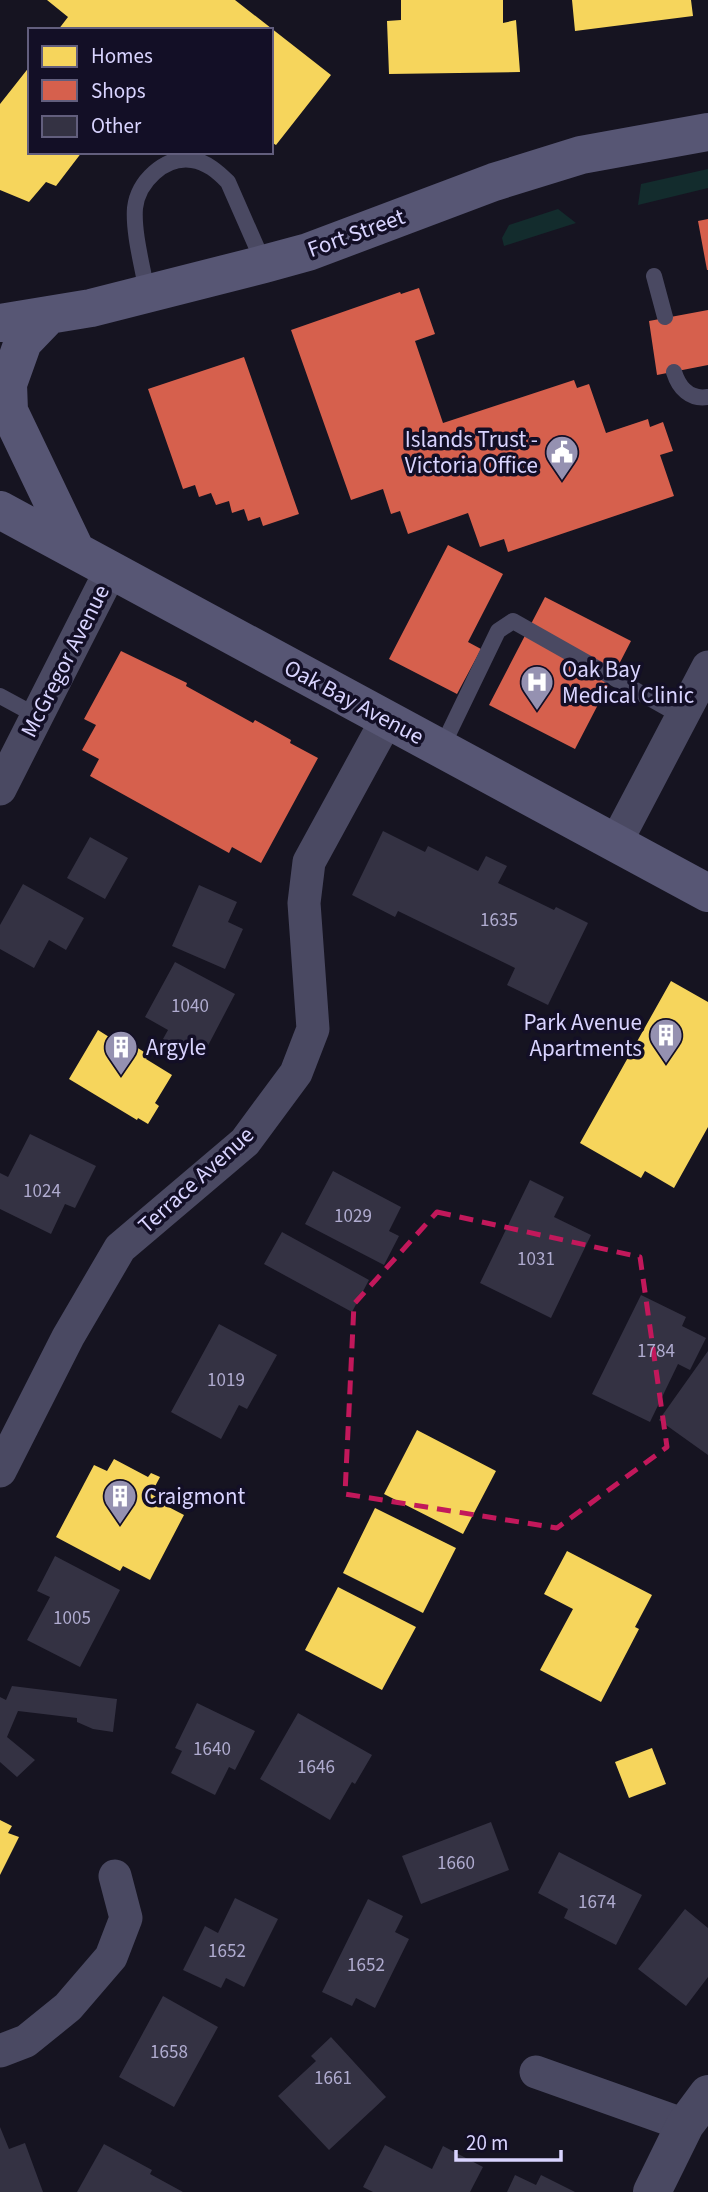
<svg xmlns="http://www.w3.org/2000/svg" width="708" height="2192" font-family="'Source Sans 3',sans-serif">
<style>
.green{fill:#132c2d}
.homes{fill:#f6d55c}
.shops{fill:#d6604d}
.building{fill:#343243}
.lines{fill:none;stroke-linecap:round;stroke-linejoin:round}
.service{stroke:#4a4962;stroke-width:16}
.minor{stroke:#4a4962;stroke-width:33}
.tertiary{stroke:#4a4962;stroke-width:38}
.secondary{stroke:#575674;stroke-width:38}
.marked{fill:none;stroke:#c2185b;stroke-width:5;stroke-dasharray:14 9;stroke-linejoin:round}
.labels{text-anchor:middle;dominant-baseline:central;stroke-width:7;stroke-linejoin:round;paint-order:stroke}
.number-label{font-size:19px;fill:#b0acd0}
.street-label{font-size:23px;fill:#d9d4ff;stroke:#130f26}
.poi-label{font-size:23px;fill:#d9d4ff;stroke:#130f26;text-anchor:start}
</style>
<rect width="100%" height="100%" fill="#161421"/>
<path class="green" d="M 708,169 L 708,188 L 638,205 L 641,184 Z
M 558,209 L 576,223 L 504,246 L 502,238 L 509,225 Z"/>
<path class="homes" d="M 47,0 L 235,0 L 331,75 L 276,145 L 271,142 L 271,30 L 58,30 L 68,17 Z
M 401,0 L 503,0 L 503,23 L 516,20 L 520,72 L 389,74 L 387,21 L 401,20 Z
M 572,0 L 691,0 L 693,16 L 575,31 Z
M 30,66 L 30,152 L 82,152 L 56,186 L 46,182 L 29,202 L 0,190 L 0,104 Z
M 671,981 L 708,1002 L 708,1127 L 674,1188 L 645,1171 L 641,1178 L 580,1143 Z
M 98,1030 L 117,1042 L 120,1037 L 149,1055 L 146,1059 L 172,1075 L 155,1103 L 159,1106 L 148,1124 L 138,1118 L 137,1120 L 69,1079 Z
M 417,1430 L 496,1471 L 463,1534 L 384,1494 Z
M 114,1459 L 148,1477 L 151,1473 L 160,1477 L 151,1494 L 158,1498 L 157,1501 L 184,1515 L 150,1580 L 123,1566 L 120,1571 L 56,1537 L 94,1465 L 107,1471 Z
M 375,1508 L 456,1548 L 423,1613 L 343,1573 Z
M 567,1551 L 652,1595 L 635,1627 L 639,1629 L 601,1702 L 540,1670 L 573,1609 L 544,1594 Z
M 338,1587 L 416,1627 L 382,1690 L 305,1650 Z
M 652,1748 L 666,1784 L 629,1798 L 615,1762 Z
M 0,1820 L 12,1826 L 8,1833 L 19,1837 L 0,1875 Z"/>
<path class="shops" d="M 708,219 L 708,270 L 707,270 L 698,221 Z
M 419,288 L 435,334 L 415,341 L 443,423 L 574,380 L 577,388 L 589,384 L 606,433 L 648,419 L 650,427 L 663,422 L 673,451 L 660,455 L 674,496 L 508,552 L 504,539 L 480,547 L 468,513 L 408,534 L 400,511 L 391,514 L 383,489 L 351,500 L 291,330 L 400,292 L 401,294 Z
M 708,310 L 708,365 L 657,375 L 649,321 Z
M 244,357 L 299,514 L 263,526 L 260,517 L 248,521 L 244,509 L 232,513 L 229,501 L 216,505 L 211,493 L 199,497 L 195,485 L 183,489 L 148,389 Z
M 448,545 L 503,574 L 468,642 L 481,649 L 457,694 L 389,659 Z
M 545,597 L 631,641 L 575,749 L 489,705 Z
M 121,651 L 187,683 L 186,686 L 253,723 L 255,720 L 291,740 L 290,743 L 318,758 L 261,863 L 232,847 L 229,853 L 90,776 L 99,759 L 82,750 L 96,725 L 84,719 Z"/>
<path class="building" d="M 383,831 L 425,852 L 428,846 L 478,871 L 486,856 L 507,866 L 498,883 L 554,910 L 556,907 L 588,923 L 548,1005 L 507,985 L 515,968 L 398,911 L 395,917 L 352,895 Z
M 90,837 L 128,858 L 105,899 L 67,878 Z
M 23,884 L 84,918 L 66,950 L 49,940 L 34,968 L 0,949 L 0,925 Z
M 199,885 L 237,902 L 228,922 L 243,929 L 225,969 L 172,946 Z
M 175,962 L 235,994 L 201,1059 L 163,1039 L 168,1030 L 145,1017 Z
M 30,1134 L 96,1166 L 75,1208 L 65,1204 L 51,1234 L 0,1209 L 0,1173 L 8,1177 Z
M 333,1171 L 401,1207 L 389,1231 L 399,1236 L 384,1265 L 305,1224 Z
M 530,1180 L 564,1197 L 554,1217 L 591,1235 L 551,1318 L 480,1283 Z
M 282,1232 L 369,1280 L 352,1312 L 264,1264 Z
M 641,1295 L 686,1317 L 682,1326 L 706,1338 L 690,1370 L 678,1364 L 650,1422 L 592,1394 Z
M 219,1324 L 277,1355 L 247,1409 L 239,1405 L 221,1439 L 171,1412 Z
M 708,1351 L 708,1455 L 659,1420 Z
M 55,1556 L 120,1590 L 80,1667 L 27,1640 L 50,1597 L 37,1591 Z
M 12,1686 L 117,1699 L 113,1732 L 93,1729 L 77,1722 L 77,1718 L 18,1711 L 7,1737 L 35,1760 L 17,1777 L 0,1762 L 0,1697 L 6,1700 Z
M 197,1703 L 255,1731 L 235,1770 L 229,1767 L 215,1795 L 171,1773 L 182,1751 L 175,1748 Z
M 298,1713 L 372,1755 L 355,1784 L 352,1782 L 330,1820 L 260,1779 Z
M 491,1822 L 509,1870 L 421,1904 L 402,1856 Z
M 559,1852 L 642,1895 L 616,1945 L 564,1918 L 568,1909 L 538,1893 Z
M 235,1898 L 278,1919 L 244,1987 L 226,1978 L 221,1988 L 183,1970 L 205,1926 L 218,1933 Z
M 368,1899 L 403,1916 L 395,1932 L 409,1939 L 375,2008 L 356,1998 L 352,2006 L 322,1992 Z
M 685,1909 L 708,1928 L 708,1977 L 686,2006 L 638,1969 Z
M 163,1996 L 218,2027 L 174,2107 L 119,2077 Z
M 331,2037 L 386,2097 L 329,2150 L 278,2096 L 316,2061 L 311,2056 Z
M 0,2127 L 9,2149 L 25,2143 L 43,2192 L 0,2192 Z
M 104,2144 L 152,2170 L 150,2174 L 183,2192 L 77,2192 Z
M 385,2145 L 432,2169 L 443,2146 L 483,2167 L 470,2192 L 373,2192 L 363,2187 Z
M 515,2175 L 536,2185 L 541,2175 L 575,2192 L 507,2192 Z"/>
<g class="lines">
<path class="service" d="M 654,276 L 665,317
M 147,293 C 143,268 133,233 135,208 C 138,182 164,156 192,160 C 207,162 218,172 228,182 L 264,264
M 674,372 C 679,388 690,400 708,397
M 0,696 L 37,716
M 441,749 L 498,631 L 513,621 L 683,717"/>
<path class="minor" d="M 0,789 L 111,570
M 615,844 L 708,667
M 0,1471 L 68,1337 L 120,1248 L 245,1142 L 296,1073 L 313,1029 L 304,903 L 309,862 L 386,721
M 0,2051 L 26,2041 L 68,2007 L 111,1957 L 126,1918 L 115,1876
M 536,2072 L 685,2125"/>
<path class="tertiary" d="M 652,2192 L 685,2125 L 708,2094"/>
<path class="secondary" d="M 49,315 L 23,342 L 8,384 L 9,411 L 76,551
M 0,323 L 91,308 L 264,264 L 308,252 L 494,182 L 581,155 L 708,132
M 0,510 L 708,893"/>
</g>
<path class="marked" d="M 437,1212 L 640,1257 L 667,1447 L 557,1528 L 345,1494 L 354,1304 Z"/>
<defs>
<symbol id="civic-pin" viewBox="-11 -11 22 30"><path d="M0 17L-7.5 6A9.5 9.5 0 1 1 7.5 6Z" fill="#9591b1" stroke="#130f26"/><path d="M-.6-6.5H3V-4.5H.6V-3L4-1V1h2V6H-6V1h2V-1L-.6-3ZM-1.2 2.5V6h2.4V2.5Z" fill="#fff"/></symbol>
<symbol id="hospital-pin" viewBox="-11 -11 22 30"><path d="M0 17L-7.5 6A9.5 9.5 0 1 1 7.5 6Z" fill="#9591b1" stroke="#130f26"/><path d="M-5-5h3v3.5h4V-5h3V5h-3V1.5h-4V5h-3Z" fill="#fff"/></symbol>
<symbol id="building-pin" viewBox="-11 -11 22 30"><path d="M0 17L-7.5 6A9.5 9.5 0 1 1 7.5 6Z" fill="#9591b1" stroke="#130f26"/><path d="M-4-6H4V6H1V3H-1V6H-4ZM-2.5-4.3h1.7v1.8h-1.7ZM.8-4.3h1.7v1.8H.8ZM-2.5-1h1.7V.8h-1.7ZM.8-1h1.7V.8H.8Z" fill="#fff"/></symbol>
</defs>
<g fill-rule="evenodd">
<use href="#civic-pin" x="543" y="433" width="38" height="52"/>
<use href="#hospital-pin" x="518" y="663" width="38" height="52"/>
<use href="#building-pin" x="647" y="1016" width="38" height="52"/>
<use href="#building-pin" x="102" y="1028" width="38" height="52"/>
<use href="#building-pin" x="101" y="1477" width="38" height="52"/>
</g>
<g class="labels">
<g class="number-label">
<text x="499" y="920">1635</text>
<text x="190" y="1006">1040</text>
<text x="42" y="1191">1024</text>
<text x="353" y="1216">1029</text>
<text x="536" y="1259">1031</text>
<text x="656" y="1351">1784</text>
<text x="226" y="1380">1019</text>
<text x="72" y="1618">1005</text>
<text x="212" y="1749">1640</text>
<text x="316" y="1767">1646</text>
<text x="456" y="1863">1660</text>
<text x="597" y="1902">1674</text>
<text x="227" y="1951">1652</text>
<text x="366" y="1965">1652</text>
<text x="169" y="2052">1658</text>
<text x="333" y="2078">1661</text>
</g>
<g class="street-label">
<text transform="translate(356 233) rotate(-20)">Fort Street</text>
<text transform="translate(65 661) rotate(-63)">McGregor Avenue</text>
<text transform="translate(354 702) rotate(28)">Oak Bay Avenue</text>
<text transform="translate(196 1180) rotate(-42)">Terrace Avenue</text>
</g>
<g class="poi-label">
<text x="538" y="439" text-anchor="end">Islands Trust -<tspan x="538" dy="26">Victoria Office</tspan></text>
<text x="562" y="669">Oak Bay<tspan x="562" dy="26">Medical Clinic</tspan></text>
<text x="642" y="1022" text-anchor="end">Park Avenue<tspan x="642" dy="26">Apartments</tspan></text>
<text x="146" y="1047">Argyle</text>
<text x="144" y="1496">Craigmont</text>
</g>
</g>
<rect x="28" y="28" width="245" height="126" fill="#130f26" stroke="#625e7d" stroke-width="2"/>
<rect x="42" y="46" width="35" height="21" fill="#f6d55c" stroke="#625e7d" stroke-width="2"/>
<text x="91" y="63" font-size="21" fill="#d9d4ff">Homes</text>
<rect x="42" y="80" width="35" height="21" fill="#d6604d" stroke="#625e7d" stroke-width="2"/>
<text x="91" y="98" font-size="21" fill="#d9d4ff">Shops</text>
<rect x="42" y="116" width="35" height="21" fill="#343243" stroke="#625e7d" stroke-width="2"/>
<text x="91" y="133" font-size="21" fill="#d9d4ff">Other</text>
<path d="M456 2150v10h105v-10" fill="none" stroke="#d9d4ff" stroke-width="3.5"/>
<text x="466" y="2150" font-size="21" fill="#d9d4ff" stroke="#130f26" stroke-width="5" paint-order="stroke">20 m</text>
</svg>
